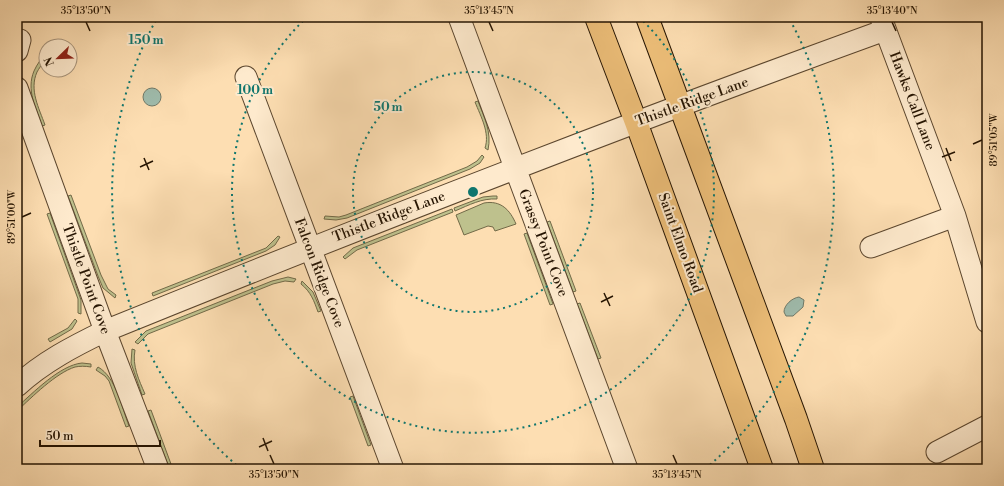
<svg xmlns="http://www.w3.org/2000/svg" width="1004" height="486" font-family="'Libre Bodoni',serif">
<style>
.green{fill:#bec18d;stroke:#726a48}
.water{fill:#9fbcad;stroke:#6e7969}
.lines{fill:none;stroke-linecap:round;stroke-linejoin:round}
.minor-casing{stroke:#5b462e;stroke-width:23}
.major-casing{stroke:#251402;stroke-width:24}
.minor{stroke:#feeacd;stroke-width:21}
.major{stroke:#eebf79;stroke-width:22}
.ticks{fill:none;stroke:#251402;stroke-width:1.5}
.ring{fill:none;stroke:#0f766e;stroke-width:2;stroke-dasharray:2 4}
.labels{text-anchor:middle;dominant-baseline:central;stroke-width:4;stroke-linejoin:round;paint-order:stroke}
.street-label{font-size:14px;fill:#251402;stroke:#feeacd}
.centre{fill:#0f766e;stroke:#feeacd;stroke-width:2}
.ring-label{font-size:12px;text-anchor:middle;font-weight:bold;fill:#0f766e;stroke:#feeacd;stroke-width:4;stroke-linejoin:round;paint-order:stroke}
.neatline{fill:none;stroke:#251402;stroke-width:1.5}
.ticks-label{font-size:10px;text-anchor:middle;fill:#251402}
</style>
<rect width="100%" height="100%" fill="#fddeb2"/>
<filter id="stains"><feTurbulence type="fractalNoise" baseFrequency=".005" numOctaves="4"/><feColorMatrix values="0 0 0 0 .2 0 0 0 0 .09 0 0 0 0 .02 0 0 0 .5 -.17"/></filter>
<radialGradient id="worn" r=".72"><stop offset=".6" stop-color="#630" stop-opacity="0"/><stop offset="1" stop-color="#630" stop-opacity=".3"/></radialGradient>
<path class="green" d="M 46,52 C 46,60 41,65 37,72 C 29,90 39,108 45,125 L 42,126 C 36,108 26,90 34,71 C 37,64 42,58 46,52 Z
M 478,101 C 484,117 492,132 488,150 L 485,148 C 490,133 481,117 475,102 Z
M 482,155 L 484,157 L 480,163 L 470,169 L 347,218 L 336,220 L 324,219 L 325,216 L 339,217 L 346,215 L 467,167 L 477,161 Z
M 71,195 L 101,275 L 108,289 L 116,295 L 115,298 L 103,288 L 98,276 L 68,196 Z
M 493,196 L 497,196 L 497,199 C 482,198 469,205 455,211 L 454,208 L 483,197 Z
M 484,203 C 501,200 510,210 516,224 L 495,231 L 493,227 L 488,226 L 464,235 L 456,215 Z
M 452,209 L 453,212 L 357,250 L 345,259 L 343,257 L 353,248 Z
M 50,213 L 81,300 L 81,314 L 78,313 L 78,299 L 47,214 Z
M 550,221 L 576,291 L 573,292 L 547,222 Z
M 527,233 L 553,304 L 550,305 L 524,234 Z
M 278,236 L 280,237 L 275,245 L 266,251 L 153,296 L 152,293 L 266,248 Z
M 288,277 L 296,279 L 294,282 L 285,281 L 273,284 L 148,334 L 138,344 L 135,342 L 146,331 L 272,281 Z
M 302,281 L 313,292 L 321,311 L 318,312 C 314,301 311,292 301,284 Z
M 580,303 L 601,358 L 598,359 L 577,304 Z
M 75,319 L 77,321 L 72,329 L 50,342 L 48,339 L 68,328 Z
M 132,349 L 135,350 C 132,366 139,380 145,394 L 142,395 L 131,363 Z
M 82,363 L 91,364 L 91,367 C 85,366 80,366 75,367 C 56,373 32,397 17,411 L 17,407 C 33,393 60,365 82,363 Z
M 98,367 C 116,377 122,408 129,426 L 126,427 L 109,381 L 105,376 L 96,370 Z
M 353,396 L 371,445 L 368,446 L 350,397 Z
M 151,410 L 171,464 L 168,465 L 148,411 Z"/>
<path class="water" d="M143 97a9 9 0 1 1 18 0a9 9 0 1 1-18 0Z
M 799,297 L 804,300 L 803,307 L 793,316 L 786,316 L 784,312 C 784,305 792,298 799,297 Z"/>
<g class="lines">
<defs>
<path id="minor" d="M 459,17 L 627,469
M 881,18 L 955,216 L 987,322
M 17,51 L 20,40
M 246,77 L 393,469
M 17,88 L 105,331 L 158,469
M 871,247 L 955,216
M 17,386 C 43,362 74,346 105,331 C 364,226 623,125 885,30
M 937,452 L 987,426"/>
<path id="major" d="M 596,17 L 636,122 L 762,469
M 647,17 L 796,419 L 813,469"/>
</defs>
<use href="#minor" class="minor-casing"/>
<use href="#major" class="major-casing"/>
<use href="#minor" class="minor"/>
<use href="#major" class="major"/>
</g>
<path class="ticks" d="M 86,22 L 90,31M 489,22 L 493,31M 892,22 L 896,31M 973,144 L 982,140M 946,148 L 951,161M 942,157 L 955,152M 144,158 L 149,170M 140,167 L 153,161M 22,217 L 31,213M 604,293 L 610,306M 601,302 L 613,296M 263,438 L 268,451M 259,447 L 272,441M 270,455 L 274,464M 673,455 L 677,464"/>
<g class="ring">
<circle cx="473" cy="192" r="120"/>
<path d="M639 17A241 241 0 1 1 307 17"/>
<path d="M241 469A361 361 0 0 1 156 20M790 20A361 361 0 0 1 705 469"/>
</g>
<g class="labels">
<g class="street-label">
<text transform="translate(912 101) rotate(69)">Hawks Call Lane</text>
<text transform="translate(692 102) rotate(-20)">Thistle Ridge Lane</text>
<text transform="translate(389 217) rotate(-21)">Thistle Ridge Lane</text>
<text transform="translate(543 243) rotate(69)">Grassy Point Cove</text>
<text transform="translate(680 243) rotate(70)">Saint Elmo Road</text>
<text transform="translate(319 273) rotate(69)">Falcon Ridge Cove</text>
<text transform="translate(86 279) rotate(70)">Thistle Point Cove</text>
</g>
</g>
<circle cx="473" cy="192" r="6" class="centre"/>
<g class="ring-label">
<text x="146" y="44">150 m</text>
<text x="255" y="94">100 m</text>
<text x="388" y="111">50 m</text>
</g>
<rect width="1004" height="486" fill="none" stroke="#fddeb2" stroke-width="44"/>
<g transform="translate(58 58) rotate(247)"><circle r="19" fill="#feeacd" stroke="#a7947c"/>
<path d="M0-3L7 15L0 10L-7 15Z" fill="#8f2418"/>
<text y="-6" font-size="11" font-weight="bold" text-anchor="middle" fill="#251402">N</text>
</g>
<path d="M40 440v6h120v-6" fill="none" stroke="#251402" stroke-width="2"/>
<text x="46" y="440" font-size="12" fill="#251402" stroke="#feeacd" stroke-width="3" paint-order="stroke">50 m</text>
<rect x="22" y="22" width="960" height="442" class="neatline"/>
<g class="ticks-label">
<text x="86" y="14">35°13'50"N</text>
<text x="489" y="14">35°13'45"N</text>
<text x="892" y="14">35°13'40"N</text>
<text transform="translate(993 140) rotate(-90)" y="4">89°51'05"W</text>
<text transform="translate(11 217) rotate(-90)" y="4">89°51'00"W</text>
<text x="274" y="478">35°13'50"N</text>
<text x="677" y="478">35°13'45"N</text>
</g>
<rect width="100%" height="100%" filter="url(#stains)"/>
<rect width="100%" height="100%" fill="url(#worn)"/>
</svg>
